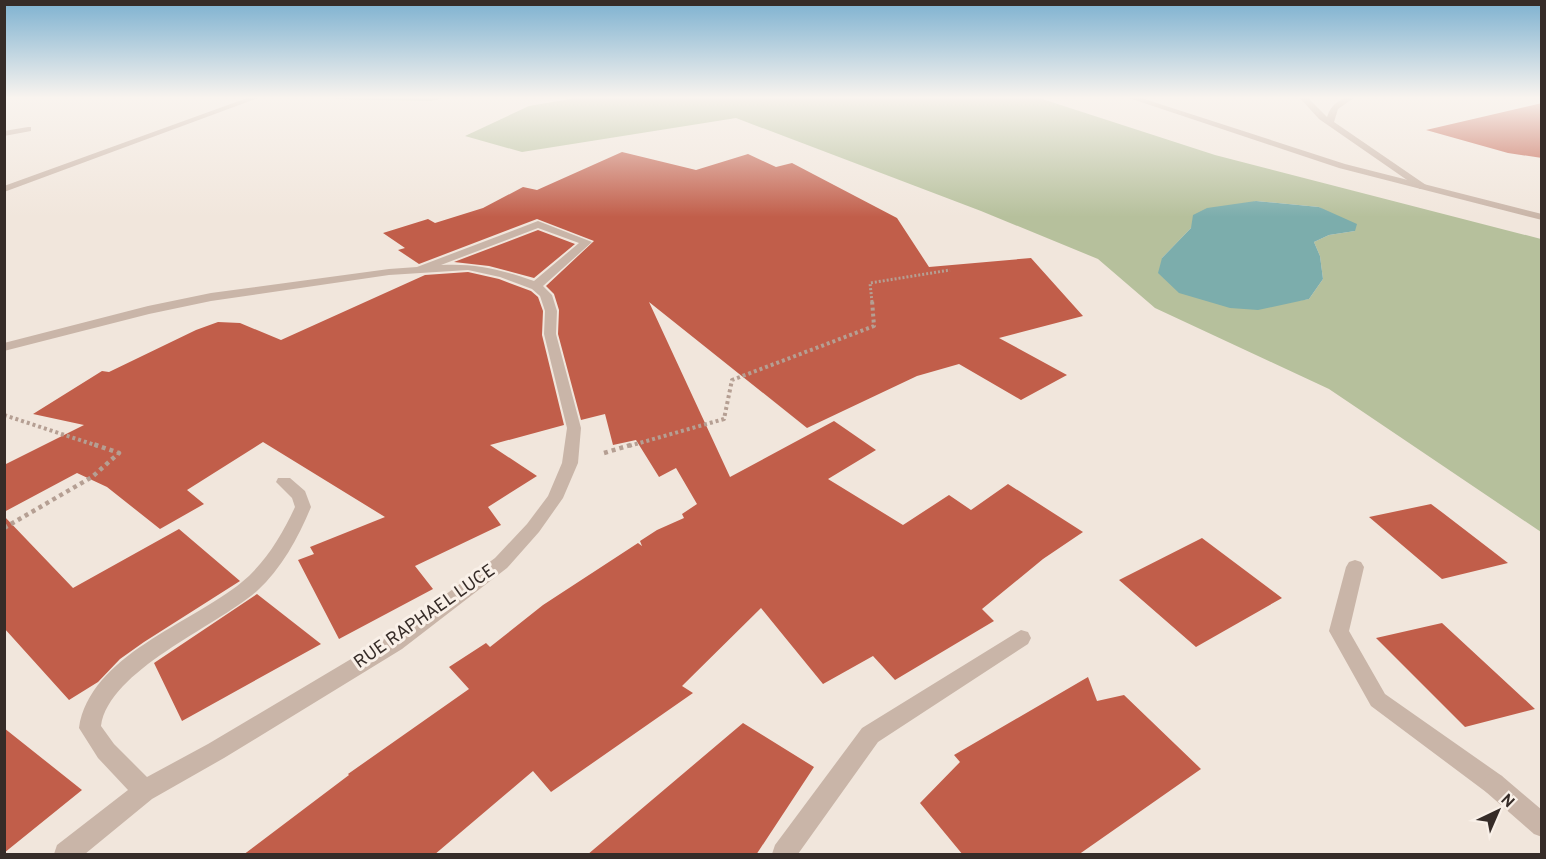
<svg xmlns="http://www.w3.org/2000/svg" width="1546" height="859" font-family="Overpass,sans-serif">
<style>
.green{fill:#b6c09c;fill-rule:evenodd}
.water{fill:#7cadac}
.building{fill:#c15e4a}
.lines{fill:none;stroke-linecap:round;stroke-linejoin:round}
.path-far2{stroke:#b59f93;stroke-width:3;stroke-dasharray:2 2;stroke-linecap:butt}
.path-far1{stroke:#b59f93;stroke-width:4;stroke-dasharray:3 3;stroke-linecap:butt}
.path{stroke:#b59f93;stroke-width:4.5;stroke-dasharray:4 4;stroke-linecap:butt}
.lane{fill:#c9b5a8;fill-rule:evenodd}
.street{fill:#c9b5a8;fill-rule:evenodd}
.labels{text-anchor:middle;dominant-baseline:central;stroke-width:6;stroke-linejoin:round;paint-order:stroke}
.street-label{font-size:18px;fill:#362c28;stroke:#f9f0e8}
</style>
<rect width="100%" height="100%" fill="#f1e6dc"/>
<path class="green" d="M 337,97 L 448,97 L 431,101 L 336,99 Z
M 582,97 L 1036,97 L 1215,155 L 1541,239 L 1541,532 L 1329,389 L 1155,308 L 1098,259 L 981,211 L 736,118 L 522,152 L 465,136 L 529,106 ZM 1256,201 L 1319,207 L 1355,231 L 1329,235 L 1314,242 L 1320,256 L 1323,279 L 1309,299 L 1283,303 L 1162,258 L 1191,228 Z"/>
<path class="water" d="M 1256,201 L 1319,207 L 1357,224 L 1355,231 L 1329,235 L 1314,242 L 1320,256 L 1323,279 L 1309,299 L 1258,310 L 1230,308 L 1179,293 L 1158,273 L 1162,258 L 1191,228 L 1193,215 L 1207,208 Z"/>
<path class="building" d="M 1542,103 L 1542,158 L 1508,153 L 1426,130 Z
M 622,152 L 696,170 L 748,154 L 776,167 L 792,163 L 897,218 L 929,267 L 1031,258 L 1083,316 L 999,338 L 1067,375 L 1021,400 L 959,364 L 917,376 L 807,428 L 649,302 L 730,477 L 834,421 L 876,450 L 828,479 L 903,525 L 949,495 L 971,510 L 1008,484 L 1083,532 L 1043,559 L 982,609 L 994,621 L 895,680 L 873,656 L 823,684 L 761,608 L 682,686 L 693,693 L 551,792 L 533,771 L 434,855 L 243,855 L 349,775 L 348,774 L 469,689 L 449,667 L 486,643 L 490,647 L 543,605 L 638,543 L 642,546 L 640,541 L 657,530 L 684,518 L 682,514 L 697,504 L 676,468 L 659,477 L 636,440 L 613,445 L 605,414 L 581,420 L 558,334 L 559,310 L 554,294 L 546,286 L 594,241 L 537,219 L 419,264 L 398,250 L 405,248 L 383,233 L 428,219 L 435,223 L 483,208 L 523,187 L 537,190 Z
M 538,230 L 575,244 L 534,278 L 489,266 L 454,262 Z
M 468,272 L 499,279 L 531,291 L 538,297 L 543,311 L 542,335 L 564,425 L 490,445 L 537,476 L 488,507 L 501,525 L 415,566 L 433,589 L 339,639 L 298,560 L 314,554 L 310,547 L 385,517 L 263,442 L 187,490 L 204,504 L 160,529 L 107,487 L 77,473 L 4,512 L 4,465 L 84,425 L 33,414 L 102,371 L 109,372 L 196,330 L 218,322 L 240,323 L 281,340 L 425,275 Z
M 1431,504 L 1443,513 L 1508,563 L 1442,579 L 1369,517 Z
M 4,516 L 73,588 L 179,529 L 240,581 L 144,642 L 120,659 L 98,682 L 69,700 L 4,628 Z
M 1202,538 L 1282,598 L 1196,647 L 1119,580 Z
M 257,594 L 321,644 L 182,721 L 154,663 Z
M 1442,623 L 1535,709 L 1465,727 L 1376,638 Z
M 1088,677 L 1097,701 L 1124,695 L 1201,769 L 1078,855 L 963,855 L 920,803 L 960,762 L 954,755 Z
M 743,723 L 814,767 L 756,855 L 587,855 Z
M 4,728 L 82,790 L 4,853 Z"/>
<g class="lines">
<path class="path-far2" d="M 872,302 L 870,283 L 950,270"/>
<path class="path-far1" d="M 4,415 L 98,446
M 629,446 L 724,419 L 732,380 L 874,326 L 872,300"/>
<path class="path" d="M 604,453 L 634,444
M 4,528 L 92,477 L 119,453 L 93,444"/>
<path class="lane" d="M 1299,97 L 1307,97 L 1327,117 C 1331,104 1341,97 1355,97 L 1338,109 L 1334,122 L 1426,185 L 1426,189 L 1420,189 L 1319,119 Z
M 28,127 L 31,127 L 31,131 L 4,136 L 4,131 Z
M 1355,560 L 1361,562 L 1364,567 L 1349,631 L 1385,694 L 1502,776 L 1505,784 L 1502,792 L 1494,795 L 1486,792 L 1371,706 L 1329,631 L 1346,567 L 1349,562 Z"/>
<path class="street" d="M 250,97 L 261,97 L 4,192 L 4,186 Z
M 1126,97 L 1138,97 L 1345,164 L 1542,214 L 1542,220 L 1339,168 Z
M 538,221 L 592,242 L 543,286 L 552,295 L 557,311 L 556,334 L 581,428 L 578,463 L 563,498 L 539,532 L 507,568 L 402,649 L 224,758 L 152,799 L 85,854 L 54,854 L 57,845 L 128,790 L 98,758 L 79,728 C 90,655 191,624 242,582 C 266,562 282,535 295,507 L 292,498 L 276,482 L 278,478 L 290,478 L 305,491 L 311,507 C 298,538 282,568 257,591 C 216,627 109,670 101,726 L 114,744 L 147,777 L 208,744 L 388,637 L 495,558 L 527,524 L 548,496 L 562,463 L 567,428 L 544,334 L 545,311 L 540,296 L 532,289 L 500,277 L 468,270 L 389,275 L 211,301 L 149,314 L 4,351 L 4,343 L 148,306 L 211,293 L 389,269 L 417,267 ZM 538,228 L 579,243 L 534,281 C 502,270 476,263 441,265 Z
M 1021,630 L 1028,632 L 1031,638 L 1028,644 L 878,742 L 798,854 L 772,854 L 775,845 L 862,728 Z
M 1494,773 L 1502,776 L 1542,810 L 1542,837 L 1534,834 L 1486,792 L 1483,784 L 1486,776 Z"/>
</g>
<linearGradient id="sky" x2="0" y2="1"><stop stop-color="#7db1d0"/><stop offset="0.45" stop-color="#f9f4ef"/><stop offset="1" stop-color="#f9f4ef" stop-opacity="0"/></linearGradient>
<rect width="1546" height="217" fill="url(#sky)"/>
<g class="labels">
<g class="street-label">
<text transform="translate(425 617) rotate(-35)">RUE RAPHAEL LUCE</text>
</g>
</g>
<rect width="1546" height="859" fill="none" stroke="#362c28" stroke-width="12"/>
<g transform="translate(1498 811) rotate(44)" stroke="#f9f0e8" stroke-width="4.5" paint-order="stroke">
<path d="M0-4.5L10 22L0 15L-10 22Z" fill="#362c28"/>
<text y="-9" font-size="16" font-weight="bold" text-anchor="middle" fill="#362c28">N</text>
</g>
</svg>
